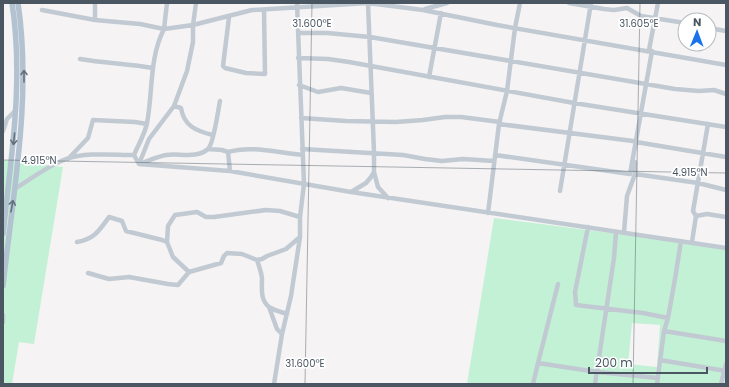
<svg xmlns="http://www.w3.org/2000/svg" width="729" height="387" font-family="Poppins,sans-serif">
<style>
.green{fill:#c3f1d5;fill-rule:evenodd}
.lines{fill:none;stroke-linecap:round;stroke-linejoin:round}
.minor{stroke:#c1cad2;stroke-width:4.5}
.major{stroke:#b3c2d1;stroke-width:5.5}
.oneway{stroke:#64717d}
.ticks{fill:none;stroke:#4a5661;stroke-width:1;stroke-opacity:0.45}
.ticks-label{font-size:10px;text-anchor:middle;fill:#4a5661;stroke:#fff;stroke-width:3.5;stroke-linejoin:round;paint-order:stroke}
</style>
<rect width="100%" height="100%" fill="#f5f3f3"/>
<path class="green" d="M 3,160 L 63,167 L 34,344 L 19,342 L 12,384 L 3,384 Z
M 494,218 L 688,243 L 726,250 L 726,384 L 467,384 ZM 632,323 L 660,325 L 657,367 L 628,364 Z"/>
<g class="lines">
<path class="minor" d="M 167,3 L 164,29 L 193,25 L 252,10 L 368,3 L 423,10 L 497,25 L 726,65
M 196,3 L 193,25 L 193,42 L 187,71 L 174,106 L 149,139 L 139,164 C 148,161 156,157 166,155 C 179,153 197,159 208,149 C 214,143 218,110 220,101
M 569,3 L 604,9 L 614,10 L 627,8 L 641,16 L 685,23
M 425,9 L 447,3
M 42,10 L 95,20 L 140,24 L 164,29 C 149,58 153,92 147,123 C 145,134 138,145 134,155
M 229,17 L 223,66 L 225,68 L 246,73 L 265,74 L 264,10
M 95,20 L 95,3
M 709,28 L 726,31
M 299,33 L 327,33 L 370,37 L 675,89 L 699,91 L 714,90 L 726,94
M 649,50 L 658,3
M 298,58 L 328,59 L 349,62 L 574,103 L 726,127
M 80,59 C 104,63 128,64 153,68
M 429,77 L 441,13
M 299,85 L 318,92 L 341,88 L 371,93
M 174,106 L 181,108 C 184,126 196,131 213,135
M 301,118 L 346,121 L 396,122 L 423,120 L 445,117 L 461,117 L 500,122
M 499,124 L 633,141
M 3,131 L 7,119 L 16,110
M 636,142 L 726,157
M 208,149 L 222,150 L 228,152
M 302,149 L 403,155 L 425,159 L 442,161 L 463,159 L 494,161
M 495,155 L 630,174 L 652,51
M 68,159 L 88,138 L 93,120 L 135,122 L 147,124
M 230,171 L 228,152 C 252,145 278,153 303,155
M 374,172 L 378,187 L 388,198
M 635,174 L 698,183 L 726,190
M 16,188 C 32,178 48,166 66,159 C 86,152 113,155 134,155 L 139,164 L 230,171 L 351,192 L 726,248
M 560,191 L 591,3
M 351,192 L 366,183 L 371,177 L 374,172 L 374,152 L 368,3
M 488,213 L 499,124 L 507,91 L 515,28 L 520,3
M 696,216 L 707,214 L 726,217
M 588,227 L 575,292 L 576,305 L 643,313 L 668,318
M 624,232 L 627,196 L 635,174 L 635,162
M 77,242 C 94,239 99,231 109,217 L 122,221 L 126,231 L 162,240 L 167,242
M 692,242 L 696,216 L 693,211 L 708,124
M 257,260 C 259,266 261,271 262,278 C 262,288 260,300 269,307 C 274,310 281,312 287,314
M 189,272 L 173,257 L 167,242 L 168,226 L 175,215 L 197,212 L 206,217 L 214,217 L 266,210 L 280,211 L 300,217
M 88,273 L 109,279 L 129,277 L 168,284 L 178,285 L 189,272 L 221,263 L 224,256 L 227,253 L 242,254 L 257,260 L 262,259 L 267,256 L 286,249 L 300,237
M 269,307 L 277,329 L 282,334
M 3,315 L 3,322
M 664,331 L 726,341
M 660,360 L 726,371
M 538,363 L 558,284
M 274,384 L 282,334 L 291,296 L 300,237 L 300,217 L 304,184 L 297,3
M 533,384 L 538,363 L 597,372 L 658,378
M 595,384 L 614,258 L 616,232
M 657,384 L 664,331 L 668,318 L 675,279 L 681,241
M 721,384 L 726,364"/>
<path class="major" d="M 3,234 C 11,157 24,81 12,3
M 3,286 C 13,192 32,98 18,3"/>
</g>
<defs><path id="oneway-shaft" d="M-6 0H5M1.5-3L5.5 0L1.5 3" fill="none" stroke-width="1.6" stroke-linecap="round" stroke-linejoin="round"/></defs>
<g class="oneway">
<use href="#oneway-shaft" transform="translate(24 76) rotate(-90)"/>
<use href="#oneway-shaft" transform="translate(14 139) rotate(96)"/>
<use href="#oneway-shaft" transform="translate(12 206) rotate(-80)"/>
</g>
<path class="ticks" d="M 3,160 L 726,173M 305,384 L 312,3M 633,384 L 640,3"/>
<g class="ticks-label">
<text x="312" y="27">31.600°E</text>
<text x="639" y="27">31.605°E</text>
<text x="39" y="164">4.915°N</text>
<text x="690" y="176">4.915°N</text>
<text x="305" y="367">31.600°E</text>
</g>
<rect width="729" height="387" fill="none" stroke="#4a5661" stroke-width="8"/>
<g transform="translate(697 32) rotate(1)"><circle r="19" fill="#ffffff" stroke="#b7bbc0"/>
<path d="M0-3L7 15L0 10L-7 15Z" fill="#1a73e8"/>
<text y="-6" font-size="11" font-weight="bold" text-anchor="middle" fill="#4a5661">N</text>
</g>
<path d="M589 367v6h118v-6" fill="none" stroke="#4a5661" stroke-width="2"/>
<text x="595" y="367" font-size="12" fill="#4a5661" stroke="#ffffff" stroke-width="3" paint-order="stroke">200 m</text>
</svg>
